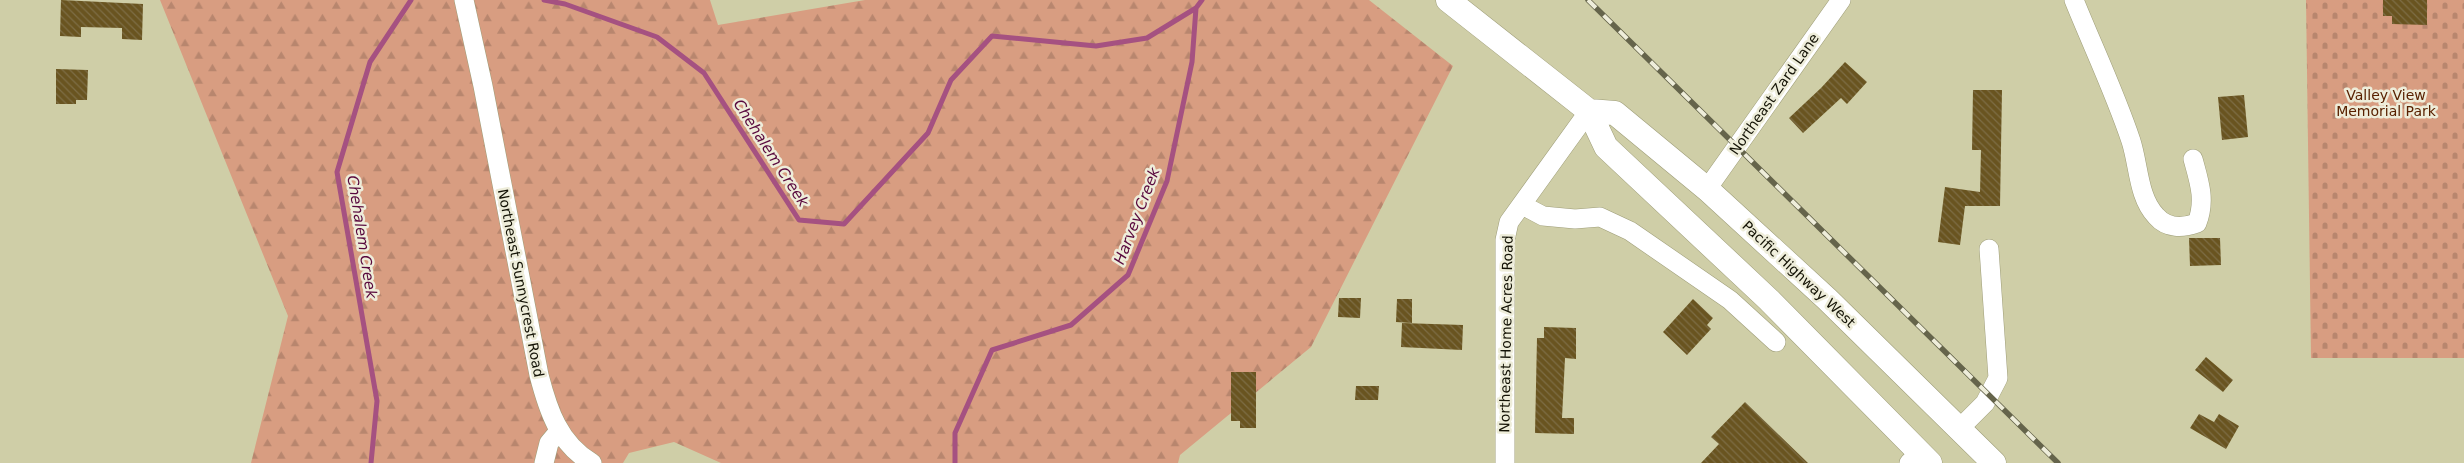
<svg xmlns="http://www.w3.org/2000/svg" width="2464" height="463" font-family="'DejaVu Sans',sans-serif">
<style>
.forest{fill:url(#forest-firs)}
.cemetery{fill:url(#cemetery-stones)}
.lines{fill:none;stroke-linecap:round;stroke-linejoin:round}
.stream{stroke:#a55181;stroke-width:5}
.building{fill:url(#building-back-hatch)}
.minor-casing{stroke:#9e9d78;stroke-width:20}
.major-casing{stroke:#9e9d78;stroke-width:25}
.minor{stroke:#fff;stroke-width:19}
.major{stroke:#fff;stroke-width:24}
.rail-casing{stroke:#65644b;stroke-width:5.5}
.rail{stroke:#eeedda;stroke-width:4;stroke-dasharray:11;stroke-linecap:butt}
.labels{text-anchor:middle;dominant-baseline:central;stroke-width:5;stroke-linejoin:round;paint-order:stroke}
.street-label{font-size:14px;fill:#131205;stroke:#eeedda}
.park-label{font-size:14px;fill:#592100;stroke:#eeedda}
.water-label{font-size:15px;font-style:italic;fill:#58083d;stroke:#eeedda}
</style>
<defs>
<pattern id="forest-firs" width="22" height="20" patternUnits="userSpaceOnUse" patternTransform="scale(1.25)"><rect width="22" height="20" fill="#d89d81"/><path d="M5 1l3.5 6h-7zM16 11l3.5 6h-7z" fill="#b8866e"/></pattern>
<pattern id="cemetery-stones" width="16" height="16" patternUnits="userSpaceOnUse" patternTransform="scale(1.25)"><rect width="16" height="16" fill="#d89d81"/><path d="M2 7V4a2 2 0 0 1 4 0v3zM10 15v-3a2 2 0 0 1 4 0v3z" fill="#b8866e"/></pattern>
<pattern id="building-back-hatch" width="6" height="6" patternUnits="userSpaceOnUse" patternTransform="scale(1.25)"><rect width="6" height="6" fill="#695420"/><path d="M-1 5l2 2M0 0l6 6M5-1l2 2" fill="none" stroke="#7d6d45"/></pattern>
</defs>
<rect width="100%" height="100%" fill="#cfcea7"/>
<path class="forest" d="M 160,0 L 710,0 L 718,25 L 865,0 L 1369,0 L 1453,66 L 1311,347 L 1180,455 L 1178,463 L 721,463 L 674,442 L 629,453 L 623,463 L 251,463 L 288,316 Z"/>
<path class="cemetery" d="M 2306,0 L 2464,0 L 2464,358 L 2311,358 Z"/>
<g class="lines">
<path class="stream" d="M 544,0 L 565,4 L 657,37 L 704,73 L 799,220 L 844,224 L 928,133 L 951,80 L 992,36 L 1096,46 L 1147,38 L 1196,8 L 1202,0
M 371,463 L 377,401 L 337,172 L 370,62 L 411,0
M 955,463 L 955,433 L 992,350 L 1071,325 L 1128,275 L 1167,181 L 1192,62 L 1196,8"/>
</g>
<path class="building" d="M 61,0 L 143,4 L 142,40 L 122,39 L 122,28 L 81,27 L 81,37 L 60,36 Z
M 2383,0 L 2427,0 L 2427,25 L 2392,24 L 2392,16 L 2383,16 Z
M 1845,62 L 1867,82 L 1847,104 L 1841,98 L 1803,133 L 1789,118 L 1821,88 Z
M 56,69 L 88,70 L 87,100 L 76,100 L 76,104 L 56,104 Z
M 1973,90 L 2002,90 L 2000,206 L 1965,206 L 1960,245 L 1938,242 L 1945,187 L 1980,192 L 1981,150 L 1972,150 Z
M 2244,95 L 2248,137 L 2222,140 L 2218,97 Z
M 2189,238 L 2220,238 L 2221,265 L 2190,266 Z
M 1339,298 L 1361,298 L 1360,318 L 1338,317 Z
M 1397,299 L 1412,299 L 1412,323 L 1396,322 Z
M 1693,299 L 1713,318 L 1707,325 L 1711,329 L 1687,355 L 1663,332 Z
M 1402,323 L 1463,325 L 1462,350 L 1401,347 Z
M 1544,327 L 1576,328 L 1576,359 L 1565,358 L 1562,418 L 1574,418 L 1574,434 L 1535,433 L 1537,338 L 1544,338 Z
M 2206,357 L 2233,380 L 2223,392 L 2195,370 Z
M 1231,372 L 1256,372 L 1256,428 L 1240,428 L 1240,421 L 1231,421 Z
M 1356,386 L 1379,386 L 1378,400 L 1355,400 Z
M 1745,402 L 1808,463 L 1701,463 L 1719,444 L 1711,437 Z
M 2199,414 L 2214,422 L 2219,414 L 2239,426 L 2226,449 L 2190,428 Z"/>
<g class="lines">
<defs>
<path id="minor" d="M 464,0 L 483,86 L 539,375 C 548,410 559,444 592,463
M 2074,0 C 2093,47 2115,93 2131,141 C 2139,166 2138,197 2156,216 C 2167,229 2183,228 2197,223 C 2206,200 2199,181 2193,159
M 1707,189 L 1841,0
M 1522,205 L 1543,216 L 1575,219 L 1600,217 L 1630,231 L 1730,300 L 1776,342
M 1959,429 L 1985,403 L 1998,378 L 1989,249
M 544,463 L 549,443 L 559,431
M 1505,463 L 1505,240 L 1509,222 L 1589,111
M 1909,463 L 1920,453"/>
<path id="major" d="M 1448,0 L 1589,111 L 1606,147 L 1769,300 L 1930,463
M 1589,111 L 1615,113 L 1707,189 L 1827,299 L 1994,463"/>
</defs>
<use href="#minor" class="minor-casing"/>
<use href="#major" class="major-casing"/>
<use href="#minor" class="minor"/>
<use href="#major" class="major"/>
<defs>
<path id="rail" d="M 1588,0 L 2058,463"/>
</defs>
<use href="#rail" class="rail-casing"/>
<use href="#rail" class="rail"/>
</g>
<g class="labels">
<g class="street-label">
<text transform="translate(1774 94) rotate(-55)">Northeast Zard Lane</text>
<text transform="translate(1799 274) rotate(43)">Pacific Highway West</text>
<text transform="translate(521 283) rotate(79)">Northeast Sunnycrest Road</text>
<text transform="translate(1506 334) rotate(-89)">Northeast Home Acres Road</text>
</g>
<g class="park-label">
<text x="2386" y="95">Valley View<tspan x="2386" dy="16">Memorial Park</tspan></text>
</g>
<g class="water-label">
<text transform="translate(771 153) rotate(57)">Chehalem Creek</text>
<text transform="translate(1137 216) rotate(-69)">Harvey Creek</text>
<text transform="translate(362 237) rotate(81)">Chehalem Creek</text>
</g>
</g>
</svg>
